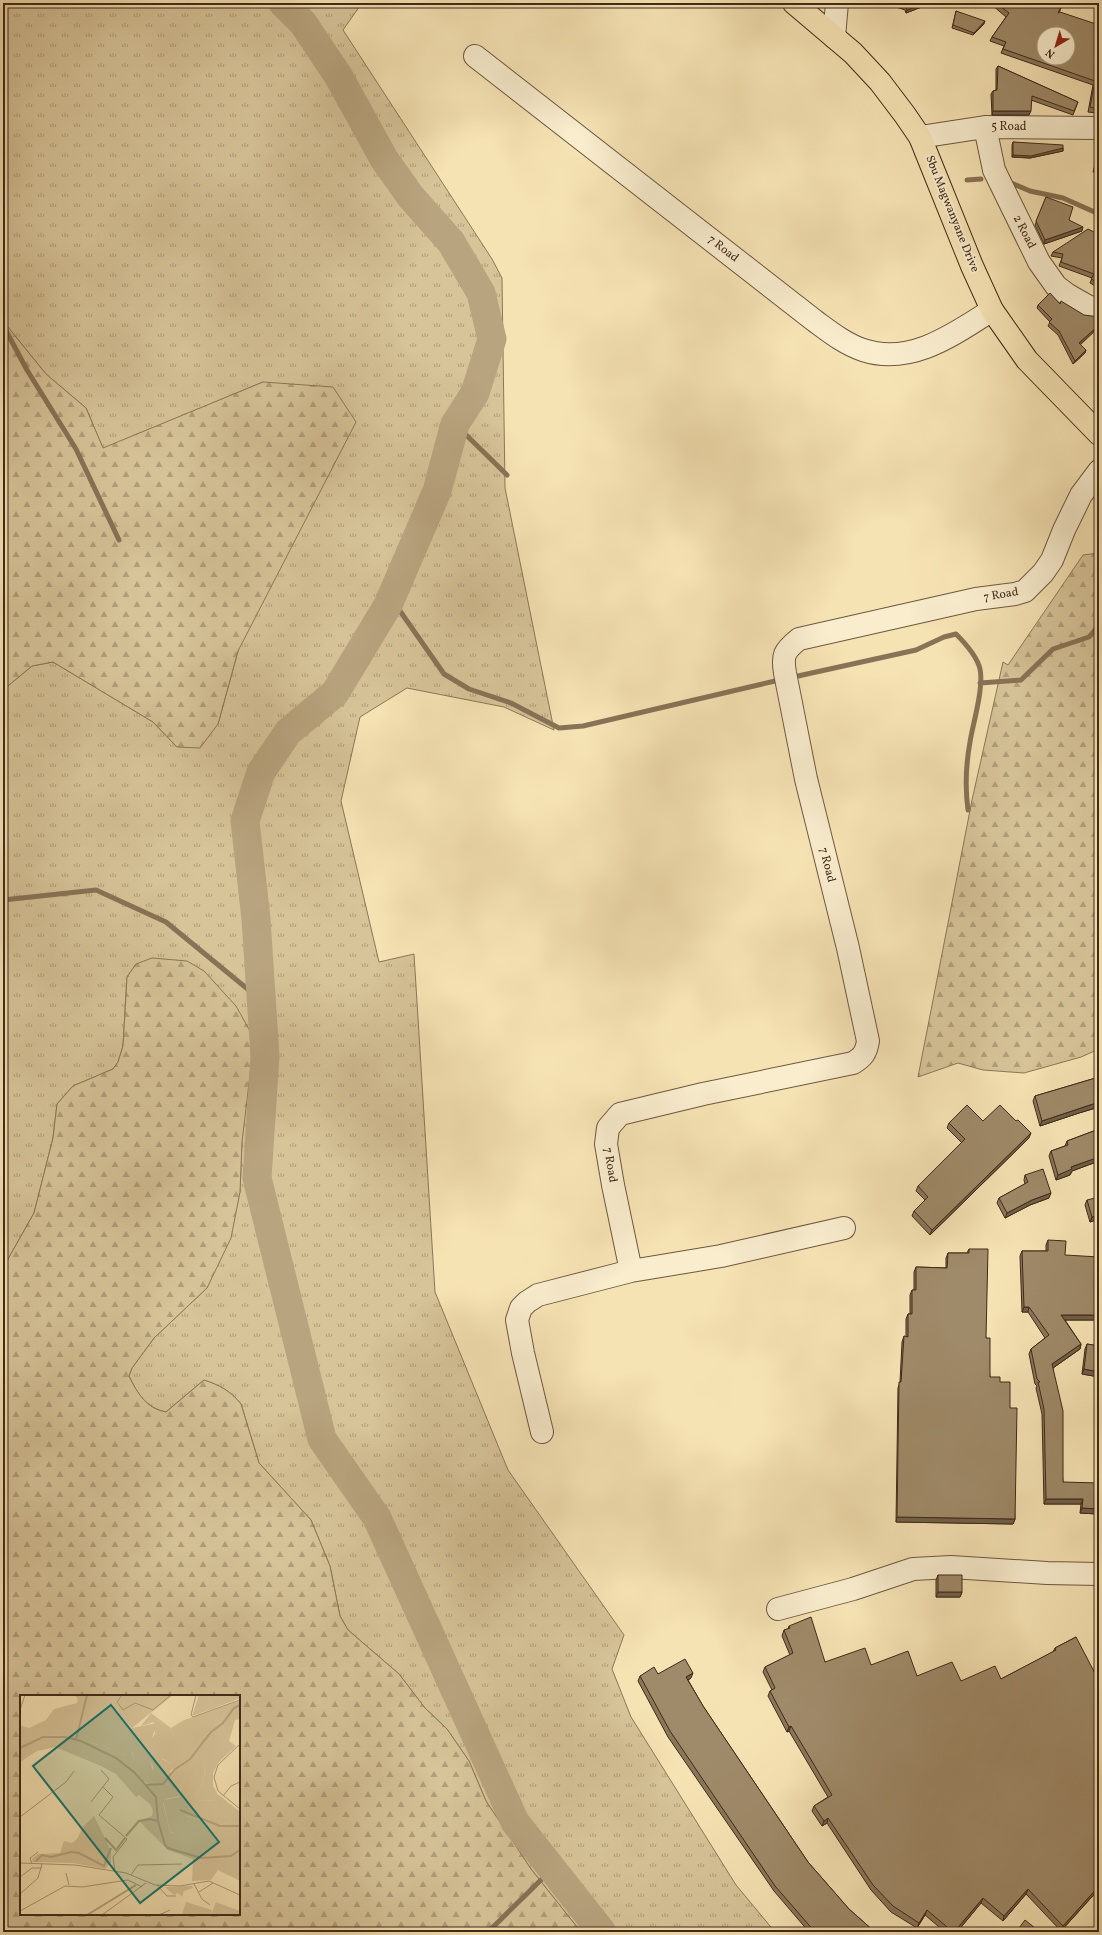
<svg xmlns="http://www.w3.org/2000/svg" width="1102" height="1935" font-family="Vollkorn,serif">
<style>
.grass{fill:url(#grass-tufts);stroke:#8c7758}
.forest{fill:url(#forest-firs);stroke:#8c7758;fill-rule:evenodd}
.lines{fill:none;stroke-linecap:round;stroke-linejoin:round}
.stream{stroke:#887356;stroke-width:5}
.river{stroke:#b8a47f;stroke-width:29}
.minor-casing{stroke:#6e583f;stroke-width:24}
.major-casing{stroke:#402a18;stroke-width:24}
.minor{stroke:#f9edce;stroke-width:22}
.major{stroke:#f6e3b4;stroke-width:22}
.wall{fill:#89775a;stroke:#402a18}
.shaded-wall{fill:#6f614a;stroke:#402a18}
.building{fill:#9f8a69;stroke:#402a18;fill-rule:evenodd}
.labels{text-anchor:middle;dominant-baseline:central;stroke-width:4;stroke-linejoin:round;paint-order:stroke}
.street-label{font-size:12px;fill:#402a18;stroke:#f9edce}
.inset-river{fill:none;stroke:#b8a47f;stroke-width:2}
.inset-road{fill:none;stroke:#ad9976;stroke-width:1}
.view{fill:#0f766e;fill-opacity:0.15;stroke:#0f766e;stroke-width:2}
.inset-edge{fill:none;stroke:#402a18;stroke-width:2}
</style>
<defs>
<pattern id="grass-tufts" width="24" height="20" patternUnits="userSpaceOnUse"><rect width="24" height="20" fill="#d7c499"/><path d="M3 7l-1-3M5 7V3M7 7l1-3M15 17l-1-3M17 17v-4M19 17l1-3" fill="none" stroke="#b09f7c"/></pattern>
<pattern id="forest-firs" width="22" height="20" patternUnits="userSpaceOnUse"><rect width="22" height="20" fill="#d7c499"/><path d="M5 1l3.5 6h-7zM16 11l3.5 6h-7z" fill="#b09f7c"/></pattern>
</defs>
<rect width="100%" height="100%" fill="#f6e3b4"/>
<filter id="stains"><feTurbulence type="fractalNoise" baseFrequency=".005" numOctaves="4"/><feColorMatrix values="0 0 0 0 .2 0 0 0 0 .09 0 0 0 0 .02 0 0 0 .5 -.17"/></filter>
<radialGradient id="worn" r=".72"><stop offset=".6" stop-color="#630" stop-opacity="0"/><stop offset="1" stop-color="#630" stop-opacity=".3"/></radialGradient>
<path class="grass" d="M 3,3 L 362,3 L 343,30 L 492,259 L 502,278 L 505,488 L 554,730 L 504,707 L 407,688 L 360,717 L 341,801 L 379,962 L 414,954 L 435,1292 L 508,1470 L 624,1635 L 612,1669 L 631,1717 L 736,1885 L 775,1932 L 581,1932 L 531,1869 L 486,1801 L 469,1761 L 447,1729 L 425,1708 L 399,1674 L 348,1630 L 340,1616 L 330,1566 L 311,1520 L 259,1463 L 241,1404 C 231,1391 219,1385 204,1380 L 166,1412 C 146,1408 137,1393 129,1376 L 132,1368 L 154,1338 L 207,1288 L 240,1192 L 242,1142 L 136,964 L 127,977 L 123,1046 L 118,1062 L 113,1069 L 73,1086 L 57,1104 L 53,1138 L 34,1213 L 3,1268 L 3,690 L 32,666 L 53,662 L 153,722 L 177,747 L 218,724 L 238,651 L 263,382 L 103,449 L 86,408 L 46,374 L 3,321 Z"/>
<path class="forest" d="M 3,321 L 46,374 L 86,408 L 103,448 L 263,382 L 333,387 L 356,422 L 238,651 L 218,724 L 200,748 L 177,747 L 153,722 L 53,662 L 32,666 L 3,690 Z
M 1099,553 L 1099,1049 L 1081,1057 L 1024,1073 L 983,1070 L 958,1063 L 918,1077 L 972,800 L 1003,662 L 1008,665 L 1083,555 Z
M 152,958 L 187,961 L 204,971 L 236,1006 L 250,1031 L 252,1058 L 242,1142 L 240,1192 L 231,1238 L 207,1288 L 154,1338 L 132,1368 L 129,1376 C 137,1393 147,1409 166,1412 L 204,1380 C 219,1385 231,1391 241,1404 L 259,1463 L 311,1520 L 330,1566 L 340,1616 L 348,1630 L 399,1674 L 425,1708 L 447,1729 L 469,1761 L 486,1801 L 531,1869 L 581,1932 L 3,1932 L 3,1268 L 34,1213 L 53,1138 L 57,1104 L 73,1086 L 113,1069 L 118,1062 L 123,1046 L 127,977 L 136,964 ZM 21,1696 L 239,1696 L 239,1914 L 21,1914 Z"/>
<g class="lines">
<path class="stream" d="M 967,180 L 981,179
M 1009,182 L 1030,191 L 1063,198 L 1099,214
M 3,325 L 27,370 L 76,449 L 119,540
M 455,424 L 507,475
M 388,605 L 400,611 L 444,674 L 469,689 L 511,703 L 559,728 L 583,726 L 775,681
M 798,676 L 916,650 L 944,637 L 956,634 C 965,643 977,656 980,669 C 984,688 973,723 970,742 C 966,764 965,788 968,810
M 980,683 L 1021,680 L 1053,649 L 1089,637 L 1099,625
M 3,900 L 96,890 L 166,922 L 262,1001
M 488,1932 L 547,1874 L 551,1868"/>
<path class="river" d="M 283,3 L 303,23 L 339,77 L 384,159 L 411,197 L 451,242 L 481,293 L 492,339 L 475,393 L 455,424 L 437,491 L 388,605 L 335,693 L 288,732 L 261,772 L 245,821 L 256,919 L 265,1056 L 257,1178 L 322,1439 L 377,1518 L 515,1822 L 602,1932"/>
<defs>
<path id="minor" d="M 834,37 L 837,3
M 475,56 L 815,321 C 830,332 845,344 863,350 C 911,366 954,334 992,310
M 985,127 L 994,170 L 1039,262 L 1056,286 L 1068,295 L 1089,307 L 1099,308
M 920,137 L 985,127 L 1099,128
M 631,1271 L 613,1185 L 606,1144 L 608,1128 L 620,1114 L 703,1094 L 853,1063 C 863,1057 866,1053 868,1041 L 848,948 L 806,779 L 785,673 C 782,655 784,651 799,639 L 976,599 L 1015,594 L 1025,591 L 1043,573 L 1052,560 L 1064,530 L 1081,495 L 1099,471
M 542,1432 L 523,1353 L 517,1320 L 521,1308 L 527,1302 L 538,1295 L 631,1271 L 721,1256 L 844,1228
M 778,1609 L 853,1589 L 913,1569 L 951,1567 L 1047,1573 L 1099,1574"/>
<path id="major" d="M 794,3 L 853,53 L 880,82 L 905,115 L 920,137 L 972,266 L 992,310 L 1027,360 L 1099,434"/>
</defs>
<use href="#minor" class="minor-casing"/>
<use href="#major" class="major-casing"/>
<use href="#minor" class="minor"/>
<use href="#major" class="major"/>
</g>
<path class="wall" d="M 884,3 L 925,3 L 924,6 L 906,13 L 905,10 Z
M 992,3 L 1009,3 L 1027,5 L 1027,3 L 1063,3 L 1059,13 L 1097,44 L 1099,58 L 1099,116 L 1096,115 L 1096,113 L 1088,112 L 1093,85 L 1001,53 L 1004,46 L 990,41 L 992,37 L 1006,17 L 992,5 Z
M 956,11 L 984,24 L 973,35 L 952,28 Z
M 998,66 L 1078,102 L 1073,115 L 1031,100 L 1029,115 L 992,115 L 991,94 L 993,91 L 996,90 L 996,69 Z
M 1013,142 L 1063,148 L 1063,151 L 1030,158 L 1012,157 L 1012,145 Z
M 1099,149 L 1099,173 L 1093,172 Z
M 1046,197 L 1069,220 L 1082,231 L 1044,244 L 1035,225 Z
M 1095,240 L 1099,241 L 1099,288 L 1090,283 L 1092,278 L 1059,266 L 1062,258 L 1051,256 L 1053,252 Z
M 1038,305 L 1086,350 L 1085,353 L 1073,364 L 1058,335 L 1048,326 L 1050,322 L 1037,308 Z
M 1099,1077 L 1099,1107 L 1079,1113 L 1040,1126 L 1033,1101 L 1035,1096 Z
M 983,1121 L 1029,1138 L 930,1235 L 912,1216 L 914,1211 L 925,1200 L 916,1191 L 918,1186 L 962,1143 L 947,1128 L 949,1123 Z
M 1099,1129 L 1099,1161 L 1072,1171 L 1070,1175 L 1056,1180 L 1049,1156 L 1051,1151 L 1065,1146 L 1067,1141 Z
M 1025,1175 L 1049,1198 L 1030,1205 L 1005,1218 L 997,1203 L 999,1198 L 1025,1184 L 1024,1180 Z
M 1087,1200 L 1099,1219 L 1090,1222 L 1085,1205 Z
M 1048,1240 L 1065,1255 L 1099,1320 L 1065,1320 L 1081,1344 L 1080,1349 L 1053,1368 L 1063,1482 L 1098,1514 L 1080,1513 L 1081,1504 L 1044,1504 L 1042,1414 L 1036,1388 L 1037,1386 L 1035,1384 L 1029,1354 L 1031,1349 L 1045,1338 L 1028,1312 L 1022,1312 L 1020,1256 L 1022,1251 L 1046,1251 L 1046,1245 Z
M 969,1249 L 986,1338 L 990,1377 L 1000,1382 L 1010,1408 L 1015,1519 L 1013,1524 L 896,1522 L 898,1388 L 900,1382 L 902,1342 L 904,1336 L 906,1337 L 906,1319 L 908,1314 L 910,1314 L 910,1295 L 912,1290 L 914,1290 L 914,1272 L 916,1267 L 946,1268 L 946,1258 L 948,1253 L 967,1253 Z
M 1087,1344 L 1099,1346 L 1099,1377 L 1082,1374 L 1085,1349 Z
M 938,1575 L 962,1592 L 960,1597 L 936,1597 L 936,1580 Z
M 789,1626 L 825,1662 L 871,1665 L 917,1676 L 961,1681 L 1001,1679 L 1053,1652 L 1055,1648 L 1076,1637 L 1099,1889 L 1061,1931 L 1026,1894 L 1003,1921 L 981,1903 L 957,1932 L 945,1932 L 925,1915 L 917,1928 L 891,1912 L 871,1890 L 827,1823 L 822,1826 L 812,1811 L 814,1806 L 828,1797 L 789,1731 L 787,1732 L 768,1696 L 770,1691 L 772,1690 L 763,1672 L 765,1667 L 790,1655 L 782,1636 L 784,1630 L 788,1629 Z
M 658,1674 L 691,1678 L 688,1680 L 703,1706 L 808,1862 L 849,1909 L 875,1932 L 809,1932 L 774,1891 L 668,1737 L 638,1681 L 640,1676 Z"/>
<path class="shaded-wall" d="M 925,3 L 924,6 L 906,13 L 907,10 Z
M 985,21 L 984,24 L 973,35 L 974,33 Z
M 993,111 L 1031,111 L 1029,115 L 992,115 Z
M 1063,148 L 1063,151 L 1030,158 L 1012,157 L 1013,155 Z
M 1083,227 L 1082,231 L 1044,244 L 1045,240 Z
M 1099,325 L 1099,327 L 1078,347 L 1079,343 Z
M 1086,350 L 1085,353 L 1073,364 L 1075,361 Z
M 1099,1102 L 1099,1107 L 1079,1113 L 1040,1126 L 1042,1121 Z
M 1031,1133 L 1029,1138 L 930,1235 L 932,1230 Z
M 1099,1157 L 1099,1161 L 1072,1171 L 1070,1175 L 1056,1180 L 1058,1175 L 1071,1167 Z
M 1051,1193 L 1049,1198 L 1030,1205 L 1005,1218 L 1007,1213 L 1032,1200 Z
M 1099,1215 L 1099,1219 L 1090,1222 L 1092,1217 Z
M 1024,1307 L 1029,1307 L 1028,1312 L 1022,1312 Z
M 1061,1315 L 1099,1315 L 1099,1320 L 1060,1320 Z
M 1081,1344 L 1080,1349 L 1050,1370 L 1052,1364 Z
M 1084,1369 L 1099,1372 L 1099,1377 L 1082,1374 Z
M 1046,1499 L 1083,1499 L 1081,1504 L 1044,1504 Z
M 1082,1508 L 1099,1509 L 1099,1512 L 1098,1514 L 1080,1513 Z
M 897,1517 L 1015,1519 L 1013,1524 L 896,1522 Z
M 938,1592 L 962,1592 L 960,1597 L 936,1597 Z
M 693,1673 L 691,1678 L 685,1682 L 686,1677 Z
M 791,1726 L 789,1731 L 787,1732 L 789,1727 Z
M 828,1818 L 827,1823 L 822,1826 L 824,1821 Z
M 1099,1886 L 1099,1889 L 1061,1931 L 1063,1926 Z
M 1028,1889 L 1026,1894 L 1003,1921 L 1004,1916 Z
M 983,1898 L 981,1903 L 957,1932 L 954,1932 Z
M 927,1910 L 925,1915 L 917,1928 L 919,1923 Z"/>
<path class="building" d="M 894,3 L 925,3 L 907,10 L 906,7 Z
M 996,3 L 1009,3 L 1027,6 L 1028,3 L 1063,3 L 1058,13 L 1060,12 L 1099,25 L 1099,39 L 1097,44 L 1099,45 L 1099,111 L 1097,111 L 1098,109 L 1090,107 L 1095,81 L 1003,49 L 1006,42 L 992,37 L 1009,13 ZM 1044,34 L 1068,34 L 1068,58 L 1044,58 Z
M 956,11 L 985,21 L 974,33 L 953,25 Z
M 998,66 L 1078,102 L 1074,111 L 1032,96 L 1031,111 L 993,111 L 993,91 L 997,90 Z
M 1013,142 L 1063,145 L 1063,148 L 1031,156 L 1013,155 Z
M 1099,149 L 1099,168 L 1095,167 Z
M 1046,197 L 1073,207 L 1069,220 L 1083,227 L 1045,240 L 1036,221 Z
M 1088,229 L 1098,234 L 1095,240 L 1099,241 L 1099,283 L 1091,279 L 1094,274 L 1061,262 L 1063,254 L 1053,252 Z
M 1050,293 L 1060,304 L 1061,301 L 1084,315 L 1099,317 L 1099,325 L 1079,343 L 1086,350 L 1075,361 L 1059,331 L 1049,322 L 1052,319 L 1038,305 Z
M 1099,1077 L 1099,1102 L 1042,1121 L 1035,1096 Z
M 967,1105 L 983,1121 L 1000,1105 L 1016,1121 L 1018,1120 L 1031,1133 L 932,1230 L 914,1211 L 928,1197 L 918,1186 L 965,1139 L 949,1123 Z
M 1099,1129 L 1099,1157 L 1071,1167 L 1072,1169 L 1058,1175 L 1051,1151 L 1068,1145 L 1067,1141 Z
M 1043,1169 L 1051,1193 L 1032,1200 L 1007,1213 L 999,1198 L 1028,1182 L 1025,1175 Z
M 1099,1197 L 1099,1215 L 1092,1217 L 1087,1200 Z
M 1048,1240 L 1066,1241 L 1065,1255 L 1099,1257 L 1099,1315 L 1061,1315 L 1081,1344 L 1052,1364 L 1063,1411 L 1063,1482 L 1099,1483 L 1099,1509 L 1082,1508 L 1083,1499 L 1046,1499 L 1044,1409 L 1038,1382 L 1040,1382 L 1037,1379 L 1031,1349 L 1049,1335 L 1029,1307 L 1024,1307 L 1022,1251 L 1048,1251 Z
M 969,1249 L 988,1249 L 986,1338 L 990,1338 L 990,1377 L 1000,1377 L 1000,1382 L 1010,1382 L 1010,1408 L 1017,1408 L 1015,1519 L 897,1517 L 899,1382 L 901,1382 L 904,1336 L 908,1337 L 908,1314 L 912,1314 L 912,1290 L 916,1290 L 916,1267 L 947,1268 L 948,1253 L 969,1253 Z
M 1087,1344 L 1099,1346 L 1099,1372 L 1084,1369 Z
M 938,1575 L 962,1575 L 962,1592 L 938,1592 Z
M 811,1617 L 825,1662 L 865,1648 L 871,1665 L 908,1651 L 917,1676 L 952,1662 L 961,1681 L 995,1666 L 1001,1679 L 1056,1650 L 1055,1648 L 1076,1637 L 1099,1681 L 1099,1886 L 1063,1926 L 1028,1889 L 1004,1916 L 983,1898 L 954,1932 L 953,1932 L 927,1910 L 919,1923 L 893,1906 L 873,1885 L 828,1818 L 824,1821 L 814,1806 L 832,1795 L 791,1726 L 789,1727 L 770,1691 L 775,1688 L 765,1667 L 793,1653 L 784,1630 L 790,1628 L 789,1626 Z
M 685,1659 L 693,1673 L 686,1677 L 703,1706 L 808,1862 L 849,1909 L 875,1932 L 815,1932 L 775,1886 L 670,1731 L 640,1676 L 654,1667 L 658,1674 Z
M 1025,1920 L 1040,1932 L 1016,1932 Z
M 1088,1927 L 1096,1932 L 1086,1932 Z"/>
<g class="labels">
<g class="street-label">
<text x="1009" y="127">5 Road</text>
<text transform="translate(952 214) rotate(68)">Sbu Magwanyane Drive</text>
<text transform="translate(1024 232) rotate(63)">2 Road</text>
<text transform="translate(723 249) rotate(38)">7 Road</text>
<text transform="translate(1001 595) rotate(-10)">7 Road</text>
<text transform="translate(827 865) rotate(76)">7 Road</text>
<text transform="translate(610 1165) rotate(81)">7 Road</text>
</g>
</g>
<g transform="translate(20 1695)">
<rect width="220" height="220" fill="#f6e3b4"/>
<path d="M 179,0 L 187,0 L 195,13 L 172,21 ZM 220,6 L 220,24 L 215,25 L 209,46 L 216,51 L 199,67 L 193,78 L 193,91 L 199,102 L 196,106 L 175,105 L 184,83 L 185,64 L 176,60 L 163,86 L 159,101 L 145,104 L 143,108 L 150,137 L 153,138 L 159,134 L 166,121 L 199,130 L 211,127 L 220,129 L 220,186 L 198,175 L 191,185 L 172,186 L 173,164 L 148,155 L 119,126 L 132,121 L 133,116 L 130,109 L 119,100 L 116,102 L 96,79 L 81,71 L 35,52 L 17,56 L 0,67 L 0,30 L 9,33 L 12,44 L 37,40 L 84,51 L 105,61 L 109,56 L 112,56 L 116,76 L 124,88 L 130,89 L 133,72 L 129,63 L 128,48 L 135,39 L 134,27 L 121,31 L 131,18 L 151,33 L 155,42 L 155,55 L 142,64 L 151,69 L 150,78 L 171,62 L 181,44 L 198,30 L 211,9 ZM 172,191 L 173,193 L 164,196 L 162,202 L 158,198 L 154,200 L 145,192 ZM 166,207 L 192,215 L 191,220 L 162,220 Z" fill="#d7c499"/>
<path d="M 54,0 L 93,0 L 93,7 L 100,20 L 112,33 L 137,28 L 128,55 L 135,87 L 130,89 L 122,86 L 114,72 L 113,57 L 111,56 L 105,61 L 84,51 L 37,40 L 12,44 L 9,33 L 26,25 L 34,14 L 57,8 L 58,4 ZM 187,0 L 220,0 L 220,3 L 195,13 ZM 211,9 L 198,30 L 181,44 L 171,62 L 148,77 L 151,69 L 142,63 L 155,55 L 155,42 L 151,33 L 164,25 ZM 176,59 L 185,64 L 184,83 L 175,105 L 196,106 L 199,100 L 220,117 L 220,129 L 211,127 L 199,130 L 167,121 L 159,134 L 154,138 L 150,137 L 143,105 L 159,102 L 163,86 ZM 74,121 L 91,156 L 91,168 L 85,174 L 53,168 L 13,167 L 12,164 L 18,159 L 40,158 L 44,146 L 52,148 L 57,144 L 63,132 ZM 196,207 L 220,216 L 220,219 L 191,220 Z" fill="#d7c499"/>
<path d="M 93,0 L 153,0 L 112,33 L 100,20 L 93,7 Z" fill="#d7c499"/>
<path class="inset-river" d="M 56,45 L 67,0M 0,53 L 23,42 L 45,42 L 61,46 L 96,63 L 115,78 L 136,102 L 138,126 L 145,150 L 148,153 L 181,163 L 211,161 L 220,155M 125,90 L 143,89 L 155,74 L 170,64 L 191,37 L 203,28 L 214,13 L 220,10M 160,115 L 200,131 L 220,131M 106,141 L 119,126 L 130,124 L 138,126M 85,143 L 96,155 L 105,143M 16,166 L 22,160 L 31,162 L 51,157 L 59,158 L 84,171 L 91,153M 67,220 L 116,190"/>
<path class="inset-road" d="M 102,0 L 97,7 L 103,15 L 115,8 L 133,15 L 151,0M 176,0 L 171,20 L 173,22 L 220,5M 0,15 L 5,0M 220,49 L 198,70 L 194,82 L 198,96 L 220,114M 83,92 L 93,102 L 79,120 L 107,144 L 93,162 L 95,177M 203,101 L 211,91 L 220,87M 71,107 L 89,84 L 81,75M 0,122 L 46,87 L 54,76M 0,168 L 55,170 L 106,178 L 135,190 L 160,191 L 189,186 L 220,200M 12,169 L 10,163 L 18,157M 46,178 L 49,190M 111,180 L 118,170 L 162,169M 0,182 L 12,173 L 22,173M 174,189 L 182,204 L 190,210M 137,190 L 147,201 L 156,201M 179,197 L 193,188M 0,199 L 18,183 L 22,169M 0,216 L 45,191 L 62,192 L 108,185 L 122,192M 82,220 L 126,188M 139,220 L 150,215"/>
<path class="view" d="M 91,10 L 199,147 L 120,208 L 13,71 Z"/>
<rect width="220" height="220" class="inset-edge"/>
</g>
<rect width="1102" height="1935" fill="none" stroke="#f6e3b4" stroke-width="16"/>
<rect x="4" y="4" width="1094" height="1927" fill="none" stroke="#402a18" stroke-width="2"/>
<rect x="8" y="8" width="1086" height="1919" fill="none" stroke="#402a18"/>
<g transform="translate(1056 46) rotate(218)"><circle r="19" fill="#f9edce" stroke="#af9f85"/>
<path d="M0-3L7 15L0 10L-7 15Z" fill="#8f2418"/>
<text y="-6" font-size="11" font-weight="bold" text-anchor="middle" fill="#402a18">N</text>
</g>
<rect width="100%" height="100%" filter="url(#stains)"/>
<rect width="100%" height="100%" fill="url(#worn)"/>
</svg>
